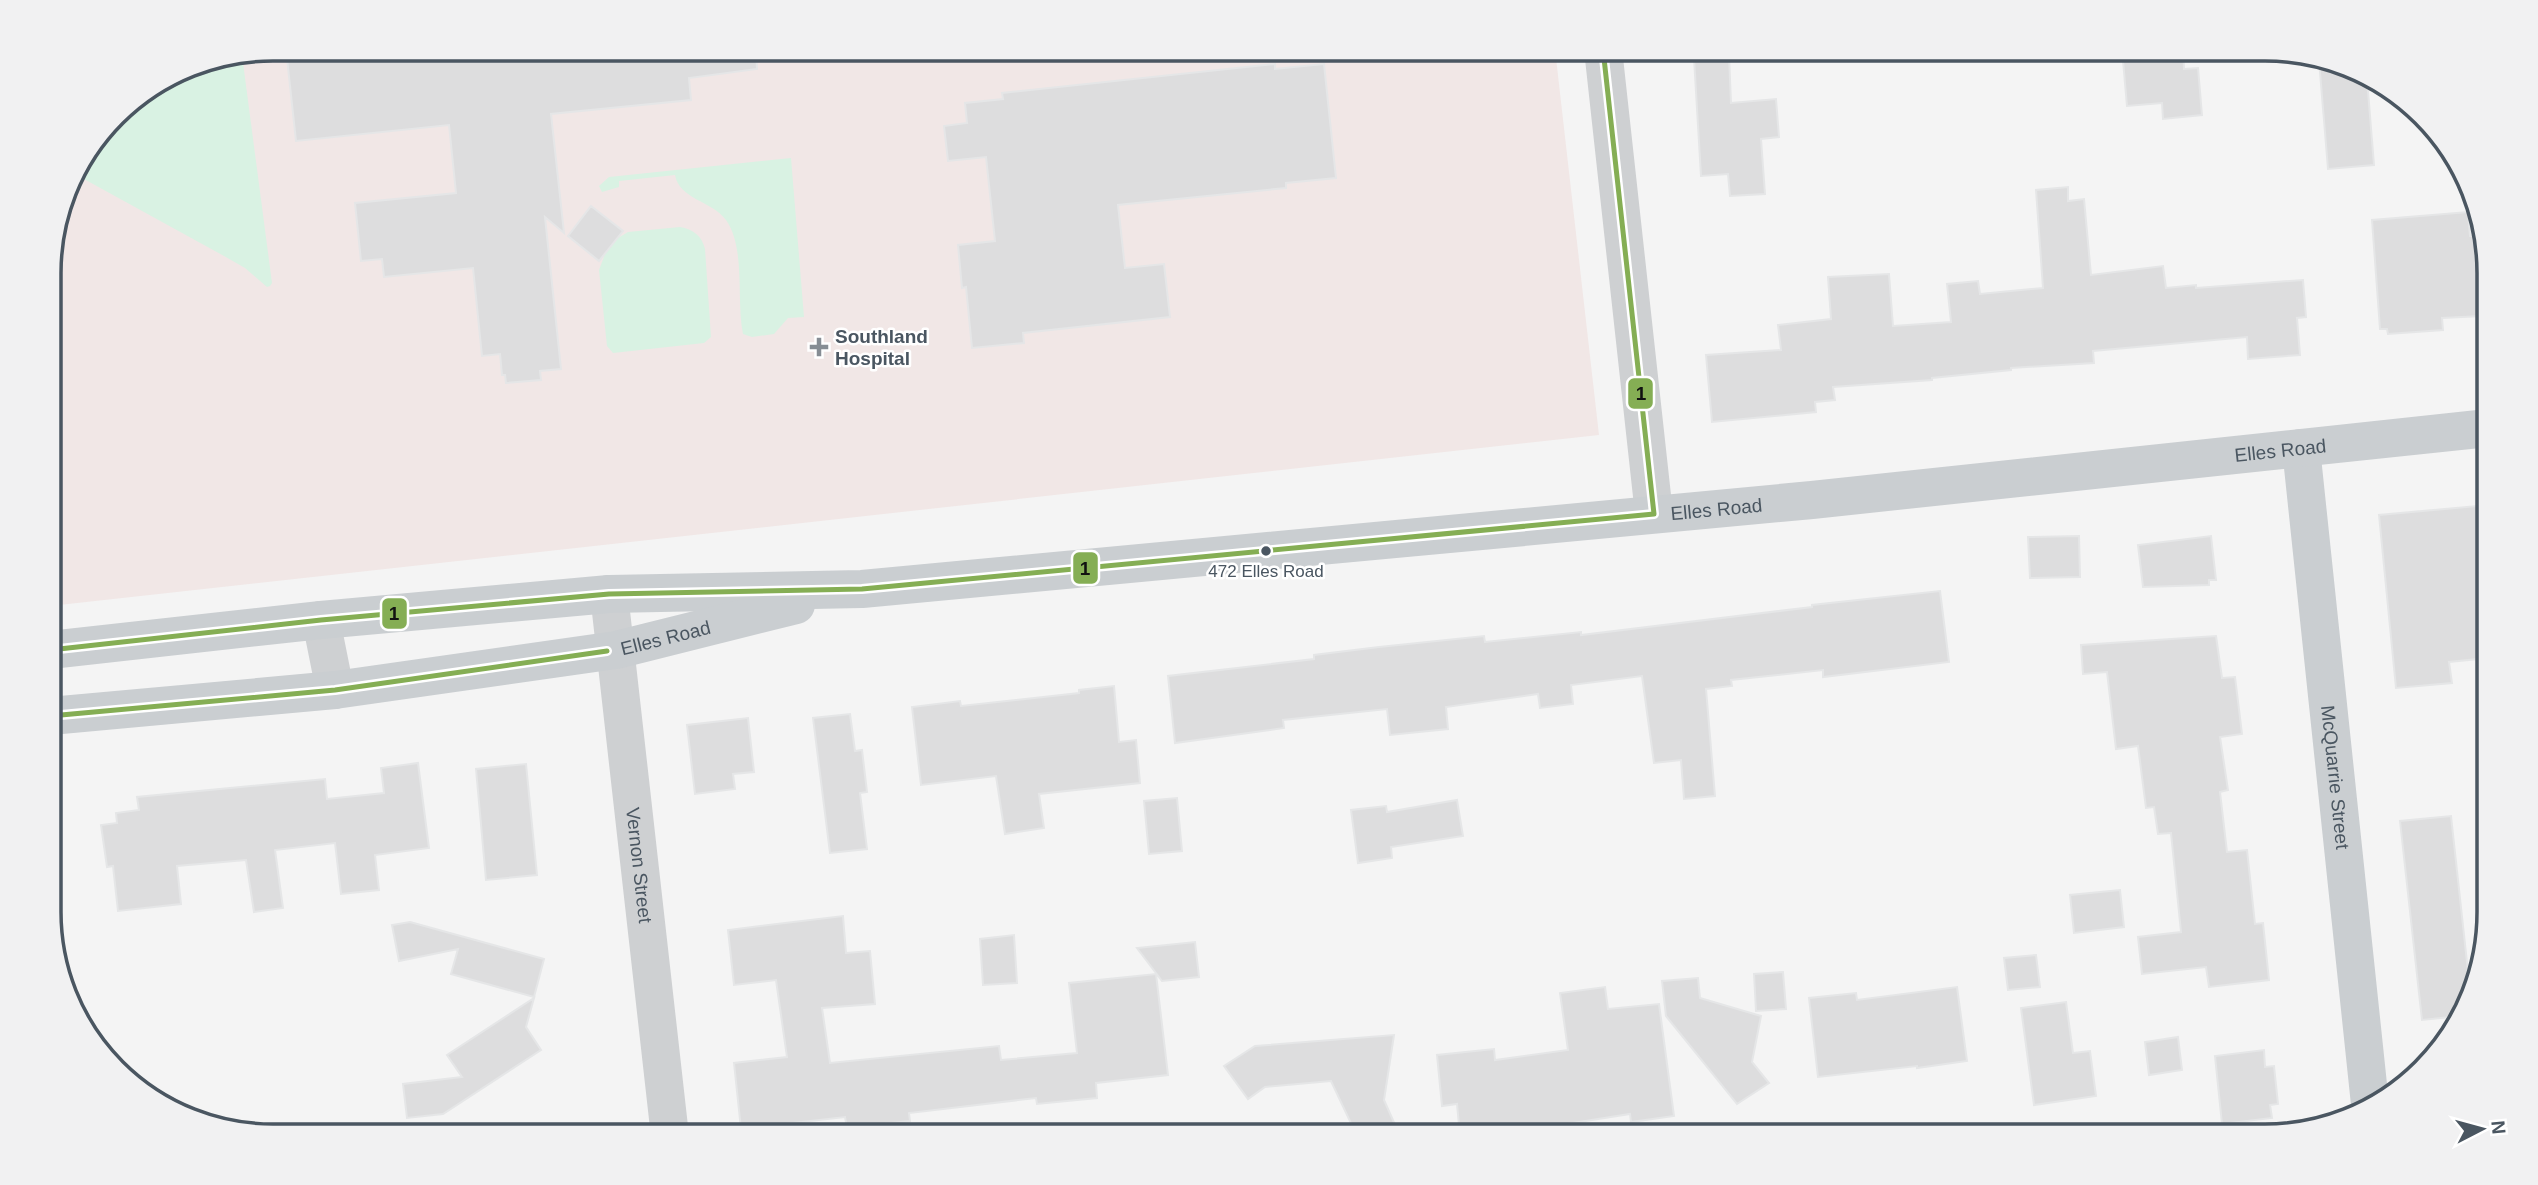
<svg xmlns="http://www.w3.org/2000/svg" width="2538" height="1185" font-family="Helvetica,sans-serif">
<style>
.medical{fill:#f1e7e6}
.green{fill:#d9f2e3}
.building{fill:#ddddde;stroke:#e5e6e7;stroke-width:2}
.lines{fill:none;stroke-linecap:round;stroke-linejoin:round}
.minor{stroke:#ced0d2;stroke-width:38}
.major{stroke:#caced1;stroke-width:38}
.bus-1-casing{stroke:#fff;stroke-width:10}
.bus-1{stroke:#85ae54;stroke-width:5}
.poi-dot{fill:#868d94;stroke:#fff;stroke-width:2.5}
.bus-dot{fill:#4a5661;stroke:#fff;stroke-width:2.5}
.labels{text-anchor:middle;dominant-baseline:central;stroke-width:5;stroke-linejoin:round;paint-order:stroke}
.bus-label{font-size:17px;fill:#4a5661;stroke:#fff}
.poi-label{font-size:19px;font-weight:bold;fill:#4a5661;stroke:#fff;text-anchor:start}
.street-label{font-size:19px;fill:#4a5661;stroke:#fff}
.rim{fill:none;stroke:#4a5661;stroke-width:3.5}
.line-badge{stroke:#fff;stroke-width:2.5}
.pale-badge-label{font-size:19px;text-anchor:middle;font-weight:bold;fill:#111}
</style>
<rect width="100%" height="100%" fill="#f4f4f4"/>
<path class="medical" d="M 274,49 L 1555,49 L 1599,435 L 50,606 L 50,259 L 72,174 L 125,105 L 188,66 Z"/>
<path class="green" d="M 242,55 L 272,283 L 270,286 L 267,287 L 245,268 L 224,256 L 73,173 L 125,105 L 188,66 Z
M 791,158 L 804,317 L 788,318 L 774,334 L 752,337 L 743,334 C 736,300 746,248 726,220 C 712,201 679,199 675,175 L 619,181 L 619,187 L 602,192 L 599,186 L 609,177 Z
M 680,227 C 693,229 702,236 705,249 L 711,337 L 704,343 L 613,353 L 607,346 L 599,270 L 605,254 L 618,238 L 628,232 Z"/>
<path class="building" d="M 286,49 L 756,49 L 757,69 L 689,78 L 691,100 L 551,114 L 564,233 L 545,217 L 561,369 L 540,371 L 541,380 L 506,383 L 505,375 L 502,375 L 500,354 L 482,356 L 473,268 L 384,277 L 382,259 L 361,261 L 355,203 L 456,193 L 449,125 L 296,141 Z
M 2122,49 L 2183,49 L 2184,69 L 2198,68 L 2202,115 L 2163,119 L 2162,103 L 2127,106 Z
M 1729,55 L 1731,103 L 1776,99 L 1779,137 L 1761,139 L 1765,194 L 1730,196 L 1728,174 L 1701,176 L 1694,58 Z
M 2319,60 L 2351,66 L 2367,79 L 2374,165 L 2328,169 Z
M 1275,64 L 1275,69 L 1324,64 L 1336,178 L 1286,183 L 1286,188 L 1118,205 L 1125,268 L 1164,264 L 1170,317 L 1023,333 L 1024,343 L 972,348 L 966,287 L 962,288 L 958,245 L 995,241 L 986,157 L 948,161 L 944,126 L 967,123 L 965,103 L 1003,99 L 1002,93 Z
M 2068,187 L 2068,201 L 2084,199 L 2091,275 L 2163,266 L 2166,288 L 2196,285 L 2196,288 L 2303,280 L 2306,317 L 2297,318 L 2300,355 L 2248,359 L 2247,337 L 2093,351 L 2094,363 L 2011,368 L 2011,370 L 1932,378 L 1932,380 L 1833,387 L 1835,400 L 1815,402 L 1816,412 L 1712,422 L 1706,355 L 1781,350 L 1778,325 L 1831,319 L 1828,277 L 1889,274 L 1893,326 L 1951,322 L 1947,284 L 1978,281 L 1980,294 L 2043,288 L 2036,190 Z
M 591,206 L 623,231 L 599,261 L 568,236 Z
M 2468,212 L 2470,236 L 2483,235 L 2487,245 L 2487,311 L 2482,311 L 2482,316 L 2442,318 L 2443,330 L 2388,334 L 2387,329 L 2380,329 L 2372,220 Z
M 2488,505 L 2488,658 L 2449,662 L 2452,683 L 2396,688 L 2379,515 Z
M 2079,536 L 2080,577 L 2030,578 L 2028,537 Z
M 2211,536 L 2216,580 L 2209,580 L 2209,585 L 2143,587 L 2138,545 Z
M 1940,591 L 1949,662 L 1823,677 L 1823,670 L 1731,680 L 1732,686 L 1706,689 L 1715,796 L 1684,799 L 1681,760 L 1654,763 L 1642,676 L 1571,685 L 1573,704 L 1540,708 L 1538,694 L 1446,707 L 1448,729 L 1390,735 L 1387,709 L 1283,720 L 1284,728 L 1175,743 L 1168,676 L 1314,659 L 1314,655 L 1379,647 L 1484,636 L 1485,642 L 1581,632 L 1581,635 L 1812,607 L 1812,605 Z
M 2216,636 L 2222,678 L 2235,677 L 2242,734 L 2220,737 L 2228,790 L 2220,792 L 2227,852 L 2247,850 L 2255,924 L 2263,923 L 2269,980 L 2209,987 L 2206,967 L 2142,974 L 2138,937 L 2181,932 L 2171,833 L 2158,834 L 2154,807 L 2146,808 L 2138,746 L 2116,749 L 2107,672 L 2083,674 L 2081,645 Z
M 1114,686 L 1119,742 L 1136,740 L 1140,783 L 1039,794 L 1044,828 L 1005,834 L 996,776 L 921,785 L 912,707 L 960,701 L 961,706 L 1079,693 L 1079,690 Z
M 850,714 L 855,751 L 862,750 L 867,792 L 860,793 L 867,849 L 830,853 L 813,718 Z
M 748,718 L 754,772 L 733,774 L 735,789 L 695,794 L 687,725 Z
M 418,763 L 429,848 L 375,855 L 379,890 L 341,894 L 335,843 L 275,850 L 283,908 L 254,912 L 246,860 L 177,866 L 181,904 L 118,911 L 113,866 L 107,867 L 101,825 L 117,823 L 116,813 L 139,810 L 137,797 L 325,779 L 327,799 L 384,793 L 381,768 Z
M 526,764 L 537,875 L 486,880 L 476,769 Z
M 1177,798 L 1182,851 L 1149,854 L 1144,801 Z
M 1457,800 L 1463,836 L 1391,847 L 1392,858 L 1358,863 L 1351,810 L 1386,806 L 1387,812 Z
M 2451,816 L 2471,999 L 2460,1016 L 2422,1020 L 2400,821 Z
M 2120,890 L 2124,927 L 2074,933 L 2070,895 Z
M 843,916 L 846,953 L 870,951 L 875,1004 L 822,1008 L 830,1063 L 999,1046 L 1001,1060 L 1077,1053 L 1069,983 L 1156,974 L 1168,1075 L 1096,1083 L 1097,1098 L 1037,1104 L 1036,1098 L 909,1113 L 910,1121 L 847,1128 L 845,1117 L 741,1129 L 734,1063 L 787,1057 L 776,980 L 734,985 L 728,930 Z
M 410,922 L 544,959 L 534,997 L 451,974 L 458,949 L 399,961 L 392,925 Z
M 1014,935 L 1017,983 L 983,985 L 980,939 Z
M 1195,942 L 1199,977 L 1162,981 L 1137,948 Z
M 2036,955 L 2040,987 L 2008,990 L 2004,958 Z
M 1783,972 L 1786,1009 L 1756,1011 L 1754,974 Z
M 1698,978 L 1700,998 L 1761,1016 L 1752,1062 L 1769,1083 L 1737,1104 L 1666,1016 L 1662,981 Z
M 1605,987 L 1608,1009 L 1659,1004 L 1674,1116 L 1631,1122 L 1630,1114 L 1503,1134 L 1460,1136 L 1457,1104 L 1442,1106 L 1437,1055 L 1494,1049 L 1495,1060 L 1568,1050 L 1560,993 Z
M 1957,987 L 1967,1061 L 1917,1068 L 1917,1066 L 1818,1077 L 1809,998 L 1856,993 L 1857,1000 Z
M 534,998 L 526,1027 L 541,1050 L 443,1114 L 407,1118 L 403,1084 L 462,1077 L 447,1055 Z
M 2066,1002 L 2073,1053 L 2090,1051 L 2096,1096 L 2034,1105 L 2021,1008 Z
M 1394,1035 L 1384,1100 L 1400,1136 L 1357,1136 L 1331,1081 L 1265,1087 L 1248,1099 L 1224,1066 L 1255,1046 Z
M 2178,1037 L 2182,1070 L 2149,1075 L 2145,1042 Z
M 2264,1050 L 2265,1067 L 2274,1066 L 2278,1104 L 2270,1105 L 2272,1118 L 2222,1124 L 2215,1056 Z"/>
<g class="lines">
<g class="minor">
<path d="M 1603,49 L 1654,514"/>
<path id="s1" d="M 609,594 L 670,1136"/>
<path d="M 321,620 L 335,690"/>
</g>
<g class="major">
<path id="s2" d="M 2301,448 L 2370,1104"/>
<path id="s3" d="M 50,650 L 321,620 L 609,594 L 862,589 L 1812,500 L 2488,428"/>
<path id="s4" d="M 50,716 L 335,690 L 616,650 L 796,605"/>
</g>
<defs>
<path id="bus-1" d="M 50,650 L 321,620 L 609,594 L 862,589 L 1654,514 L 1603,49
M 50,716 L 335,690 L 607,651"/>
</defs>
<use href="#bus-1" class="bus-1-casing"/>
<use href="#bus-1" class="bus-1"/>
</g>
<path class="poi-dot" d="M815.5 336.5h7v7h7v7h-7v7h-7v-7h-7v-7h7z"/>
<circle class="bus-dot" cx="1266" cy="551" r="6"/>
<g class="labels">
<g class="bus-label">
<text x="1266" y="571">472 Elles Road</text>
</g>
<g class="poi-label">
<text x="835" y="336">Southland<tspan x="835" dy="22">Hospital</tspan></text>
</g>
<g class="street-label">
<text stroke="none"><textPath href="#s3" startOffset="2240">Elles Road</textPath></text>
<text stroke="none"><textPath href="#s3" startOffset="1673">Elles Road</textPath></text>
<text stroke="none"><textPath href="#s4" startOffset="621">Elles Road</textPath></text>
<text stroke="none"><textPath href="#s2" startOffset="331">McQuarrie Street</textPath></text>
<text stroke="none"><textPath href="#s1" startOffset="273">Vernon Street</textPath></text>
</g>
</g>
<path d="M0 0H2538V1185H0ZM273 61H2265A212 212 0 0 1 2477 273V912A212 212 0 0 1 2265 1124H273A212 212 0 0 1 61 912V273A212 212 0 0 1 273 61Z" fill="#f1f1f2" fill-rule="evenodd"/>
<path class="rim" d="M273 61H2265A212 212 0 0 1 2477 273V912A212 212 0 0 1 2265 1124H273A212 212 0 0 1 61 912V273A212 212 0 0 1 273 61Z"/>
<g class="line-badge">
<rect x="1627" y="377" width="27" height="33" rx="7" fill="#85ae54"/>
<rect x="1072" y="551" width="27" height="34" rx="7" fill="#85ae54"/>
<rect x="381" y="597" width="27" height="33" rx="7" fill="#85ae54"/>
</g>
<g class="pale-badge-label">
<text x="1641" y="400">1</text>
<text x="1085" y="575">1</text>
<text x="394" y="620">1</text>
</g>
<g transform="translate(2482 1129) rotate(84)" stroke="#ffffff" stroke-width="5" paint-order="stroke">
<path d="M0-5L12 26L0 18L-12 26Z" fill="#4a5661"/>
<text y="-10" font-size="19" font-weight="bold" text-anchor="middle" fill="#4a5661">N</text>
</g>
</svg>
